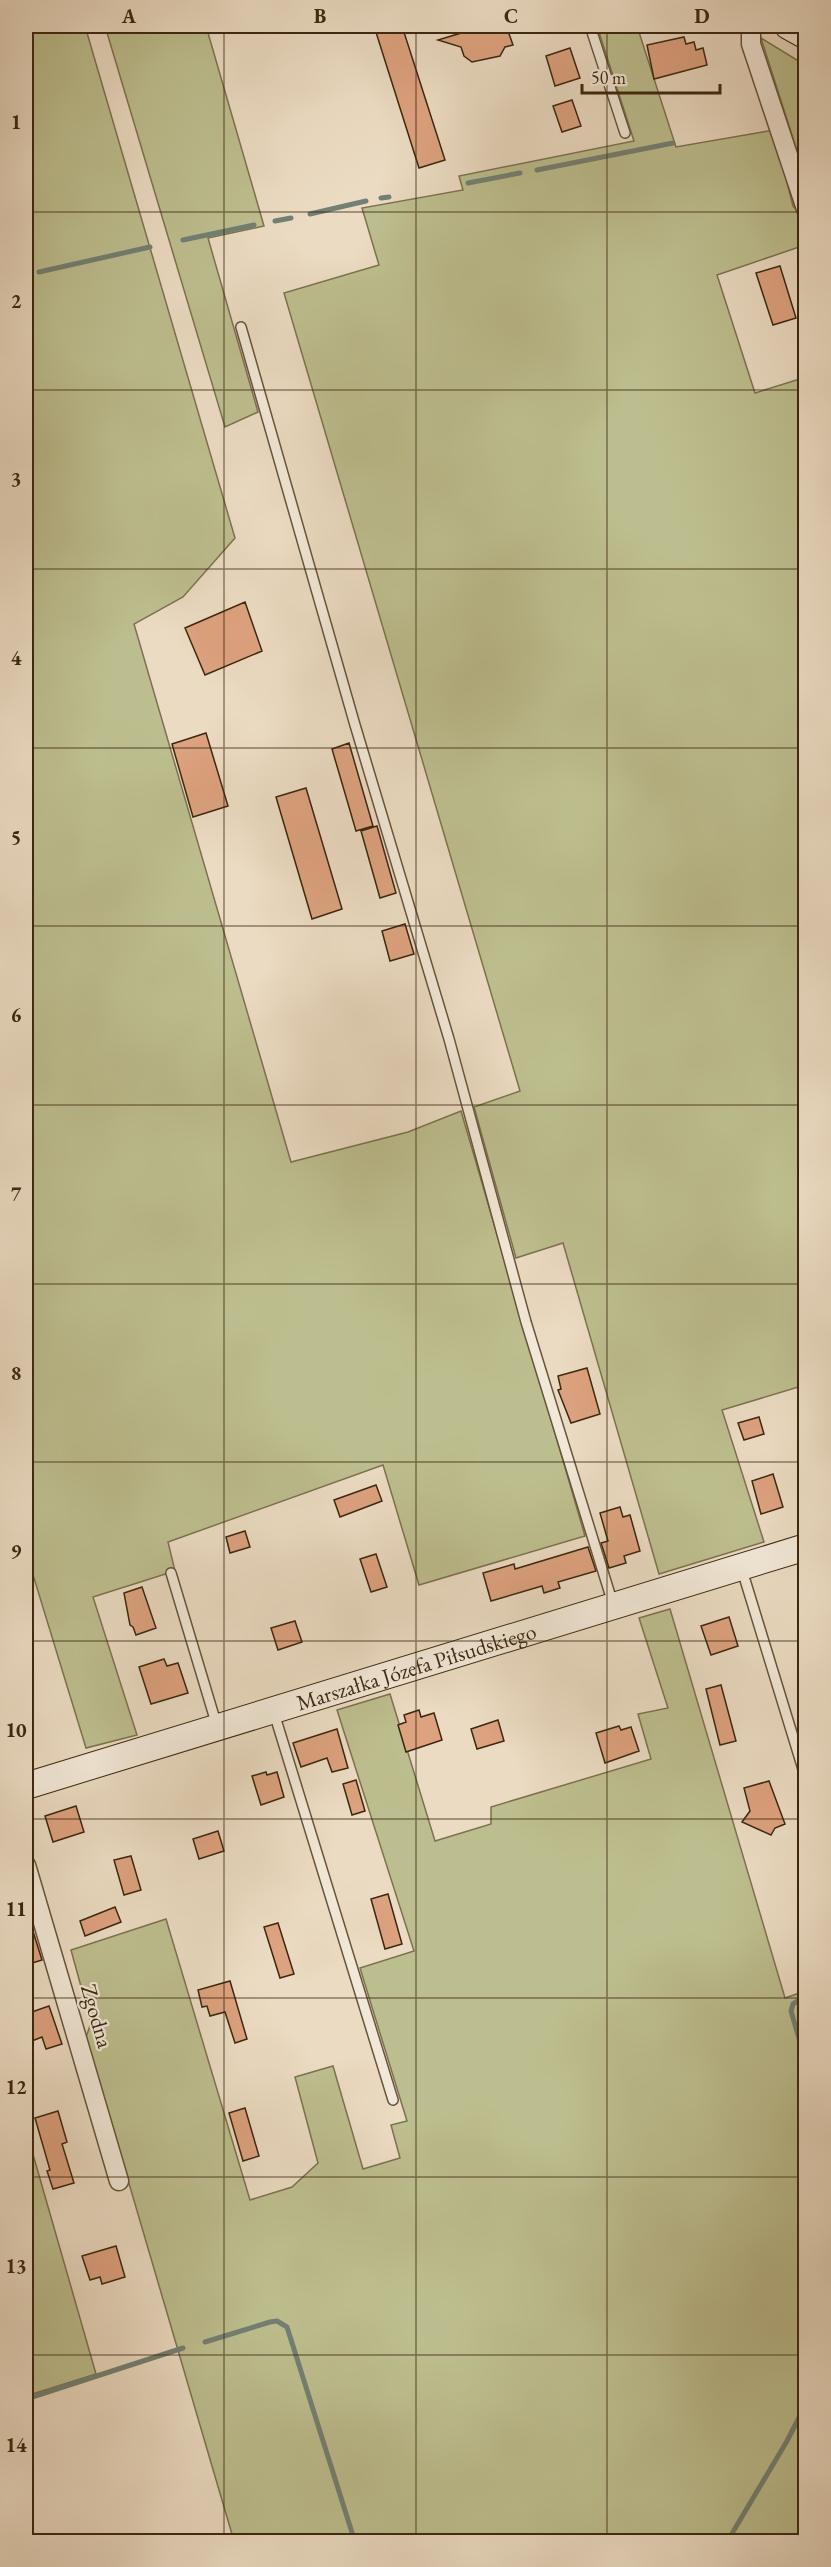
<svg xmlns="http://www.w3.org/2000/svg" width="831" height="2567" font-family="'EB Garamond',serif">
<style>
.green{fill:#bdbe8f;stroke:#7c724f;stroke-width:1.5}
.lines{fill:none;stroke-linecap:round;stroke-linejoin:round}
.stream{stroke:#738073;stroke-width:5}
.building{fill:#dda27f;stroke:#3b270f;stroke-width:1.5}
.lane-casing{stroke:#67543c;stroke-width:12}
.street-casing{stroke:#67543c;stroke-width:21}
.secondary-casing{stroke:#3b270f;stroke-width:28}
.lane{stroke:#f2e8d7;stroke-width:9}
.street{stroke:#f2e8d7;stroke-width:18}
.secondary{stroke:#f2e8d7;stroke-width:26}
.grid{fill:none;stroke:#3b270f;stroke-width:1.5;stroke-opacity:0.55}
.labels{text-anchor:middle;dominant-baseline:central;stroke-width:4.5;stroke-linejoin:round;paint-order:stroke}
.street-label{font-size:22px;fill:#3b270f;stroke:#f2e8d7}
.neatline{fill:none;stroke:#3b270f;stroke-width:2}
.grid-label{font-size:20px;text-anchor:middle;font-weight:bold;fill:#3b270f}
</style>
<rect width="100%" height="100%" fill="#ebdbc2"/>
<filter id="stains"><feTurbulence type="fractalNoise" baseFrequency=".00333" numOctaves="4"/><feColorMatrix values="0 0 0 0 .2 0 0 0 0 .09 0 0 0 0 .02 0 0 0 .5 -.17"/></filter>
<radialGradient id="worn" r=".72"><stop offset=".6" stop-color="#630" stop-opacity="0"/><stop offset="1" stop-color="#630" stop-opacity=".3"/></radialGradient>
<path class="green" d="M 26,26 L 85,26 L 235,538 L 183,597 L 134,624 L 291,1162 L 408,1132 L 461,1111 L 585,1536 L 419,1585 L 383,1465 L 168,1542 L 175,1571 L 93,1597 L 137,1735 L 86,1748 L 26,1552 Z
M 105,26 L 206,26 L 264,226 L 208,238 L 258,412 L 225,427 Z
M 597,26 L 637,26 L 676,147 L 774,130 L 793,206 C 804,217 805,231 805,245 L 717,275 L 755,393 L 806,377 L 805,1385 L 722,1410 L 764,1542 L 659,1574 L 563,1243 L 516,1258 L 474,1107 L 520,1091 L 284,293 L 379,265 L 362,208 L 463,190 L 459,176 L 634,141 Z
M 761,38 L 805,65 L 805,176 Z
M 670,1609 L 785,1998 L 805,1991 L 805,2541 L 234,2541 L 86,2037 L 91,2023 L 71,1950 L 166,1919 L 250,2200 L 292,2187 L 318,2163 L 295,2077 L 333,2066 L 363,2169 L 400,2158 L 391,2125 L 407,2121 L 360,1968 L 414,1951 L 337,1710 L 390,1694 L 435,1841 L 491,1824 L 491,1807 L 651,1759 L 638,1714 L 668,1708 L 639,1618 Z
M 26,2130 L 96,2374 L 26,2396 Z"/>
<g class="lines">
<path class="stream" d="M 537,170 L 673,143
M 468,183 L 520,173
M 381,198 L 389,197
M 310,214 L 366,201
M 275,221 L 291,218
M 183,240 L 254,225
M 39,272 L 150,247
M 806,1996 L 793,2004 L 791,2011 L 806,2062
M 205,2342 L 270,2322 L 277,2321 L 287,2327 L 355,2542
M 26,2399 L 183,2348
M 727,2542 L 787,2441 L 806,2404"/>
</g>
<path class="building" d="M 374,26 L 402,26 L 445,160 L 419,168 Z
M 465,26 L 503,26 L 505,32 L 508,31 L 513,45 L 505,47 L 500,56 L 472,62 L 464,56 L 461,47 L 438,40 L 461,33 Z
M 684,37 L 686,44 L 694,42 L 696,50 L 703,48 L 707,65 L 654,79 L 647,45 Z
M 570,48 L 580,78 L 555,86 L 546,56 Z
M 572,100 L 581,126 L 562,132 L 553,106 Z
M 780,266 L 796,318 L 773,325 L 756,273 Z
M 245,602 L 262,651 L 205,675 L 185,628 Z
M 206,733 L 228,806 L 193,817 L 172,744 Z
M 349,743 L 373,826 L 356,831 L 332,749 Z
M 306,788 L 342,909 L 312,919 L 276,797 Z
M 377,826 L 396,893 L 380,898 L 361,831 Z
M 405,924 L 414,954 L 390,961 L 382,931 Z
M 587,1368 L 600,1414 L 571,1423 L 558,1390 L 561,1389 L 558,1376 Z
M 759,1417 L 764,1434 L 744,1440 L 738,1423 Z
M 773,1474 L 783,1507 L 761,1514 L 752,1481 Z
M 376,1485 L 382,1501 L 340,1517 L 334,1500 Z
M 620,1507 L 623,1517 L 630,1515 L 640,1551 L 624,1556 L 626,1563 L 609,1568 L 601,1543 L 608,1541 L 600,1513 Z
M 245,1531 L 250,1547 L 230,1553 L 226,1537 Z
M 588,1547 L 596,1571 L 558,1582 L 560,1588 L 544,1593 L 542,1586 L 491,1601 L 483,1573 L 514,1564 L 515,1569 Z
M 376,1554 L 387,1587 L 371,1592 L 360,1559 Z
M 142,1587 L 156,1628 L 136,1635 L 133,1627 L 130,1625 L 124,1593 Z
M 729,1617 L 738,1646 L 711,1655 L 701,1626 Z
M 295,1621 L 302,1642 L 278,1650 L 271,1628 Z
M 164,1659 L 167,1666 L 178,1663 L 188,1693 L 151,1704 L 139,1667 Z
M 721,1685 L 736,1741 L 720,1745 L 706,1689 Z
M 419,1710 L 421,1717 L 434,1713 L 442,1740 L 406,1752 L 398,1725 L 406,1722 L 404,1715 Z
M 498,1720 L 504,1741 L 477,1749 L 471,1729 Z
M 619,1726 L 621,1730 L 631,1727 L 639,1751 L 605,1763 L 596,1733 Z
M 337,1729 L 348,1768 L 332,1772 L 327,1758 L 301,1767 L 293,1743 Z
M 266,1772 L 267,1775 L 277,1772 L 284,1797 L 261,1805 L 252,1776 Z
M 356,1780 L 365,1811 L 352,1815 L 343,1784 Z
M 769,1781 L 785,1824 L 775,1828 L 771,1835 L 742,1822 L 750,1811 L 744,1788 Z
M 76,1806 L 84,1832 L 53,1842 L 45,1816 Z
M 218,1831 L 224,1851 L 199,1859 L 193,1839 Z
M 131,1856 L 141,1890 L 124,1895 L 114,1860 Z
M 388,1894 L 402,1944 L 385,1949 L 371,1899 Z
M 115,1907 L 121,1922 L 85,1936 L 80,1921 Z
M 26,1909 L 42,1960 L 26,1965 Z
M 278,1923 L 294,1974 L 280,1978 L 264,1927 Z
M 230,1981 L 247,2039 L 235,2043 L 225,2012 L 210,2016 L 207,2006 L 202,2007 L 198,1990 Z
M 49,2006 L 62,2044 L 46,2049 L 42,2037 L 32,2041 L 26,2014 Z
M 245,2108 L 259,2156 L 243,2161 L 229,2113 Z
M 58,2111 L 67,2142 L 62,2144 L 74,2183 L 53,2189 L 47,2171 L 50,2170 L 35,2118 Z
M 116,2246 L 125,2277 L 102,2284 L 100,2277 L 90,2280 L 82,2256 Z"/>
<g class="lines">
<defs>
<path id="lane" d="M 590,26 L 625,133
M 241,327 L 355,725 L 449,1039 L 526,1322 L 613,1604
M 742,1570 L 806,1779
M 171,1573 L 217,1726
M 274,1713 L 393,2100"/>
<path id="street" d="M 751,26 L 751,44 L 806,209
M 26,1865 L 119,2181"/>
<g id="secondary">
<path d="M 788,26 L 806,36"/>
<path id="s1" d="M 26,1786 L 806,1547"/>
</g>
</defs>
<use href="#lane" class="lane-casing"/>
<use href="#street" class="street-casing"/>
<use href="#secondary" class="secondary-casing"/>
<use href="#lane" class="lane"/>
<use href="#street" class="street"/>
<use href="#secondary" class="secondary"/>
</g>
<path class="grid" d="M 224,26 L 224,2542M 416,26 L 416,2542M 607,26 L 607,2542M 26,212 L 806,212M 26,390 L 806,390M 26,569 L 806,569M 26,748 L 806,748M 26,926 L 806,926M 26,1105 L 806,1105M 26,1284 L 806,1284M 26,1462 L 806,1462M 26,1641 L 806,1641M 26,1819 L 806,1819M 26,1998 L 806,1998M 26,2177 L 806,2177M 26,2355 L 806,2355"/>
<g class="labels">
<g class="street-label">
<text stroke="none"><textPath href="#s1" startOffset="408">Marszałka Józefa Piłsudskiego</textPath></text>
<text transform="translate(97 2016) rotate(74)">Zgodna</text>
</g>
</g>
<rect width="831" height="2567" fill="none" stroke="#ebdbc2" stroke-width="66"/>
<path d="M582 84v9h138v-9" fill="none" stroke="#3b270f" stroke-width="3"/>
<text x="591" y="84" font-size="18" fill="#3b270f" stroke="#f2e8d7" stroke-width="4.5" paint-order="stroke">50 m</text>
<rect x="33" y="33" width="765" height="2501" class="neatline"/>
<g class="grid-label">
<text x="129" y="23">A</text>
<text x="320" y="23">B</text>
<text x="511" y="23">C</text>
<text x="702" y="23">D</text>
<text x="16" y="129">1</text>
<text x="16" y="308">2</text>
<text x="16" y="486">3</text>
<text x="16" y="665">4</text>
<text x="16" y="844">5</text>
<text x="16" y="1022">6</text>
<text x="16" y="1201">7</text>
<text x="16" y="1380">8</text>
<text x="16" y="1558">9</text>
<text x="16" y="1737">10</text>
<text x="16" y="1916">11</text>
<text x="16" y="2094">12</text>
<text x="16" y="2273">13</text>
<text x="16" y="2452">14</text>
</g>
<rect width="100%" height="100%" filter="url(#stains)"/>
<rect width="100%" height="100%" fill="url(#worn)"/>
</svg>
